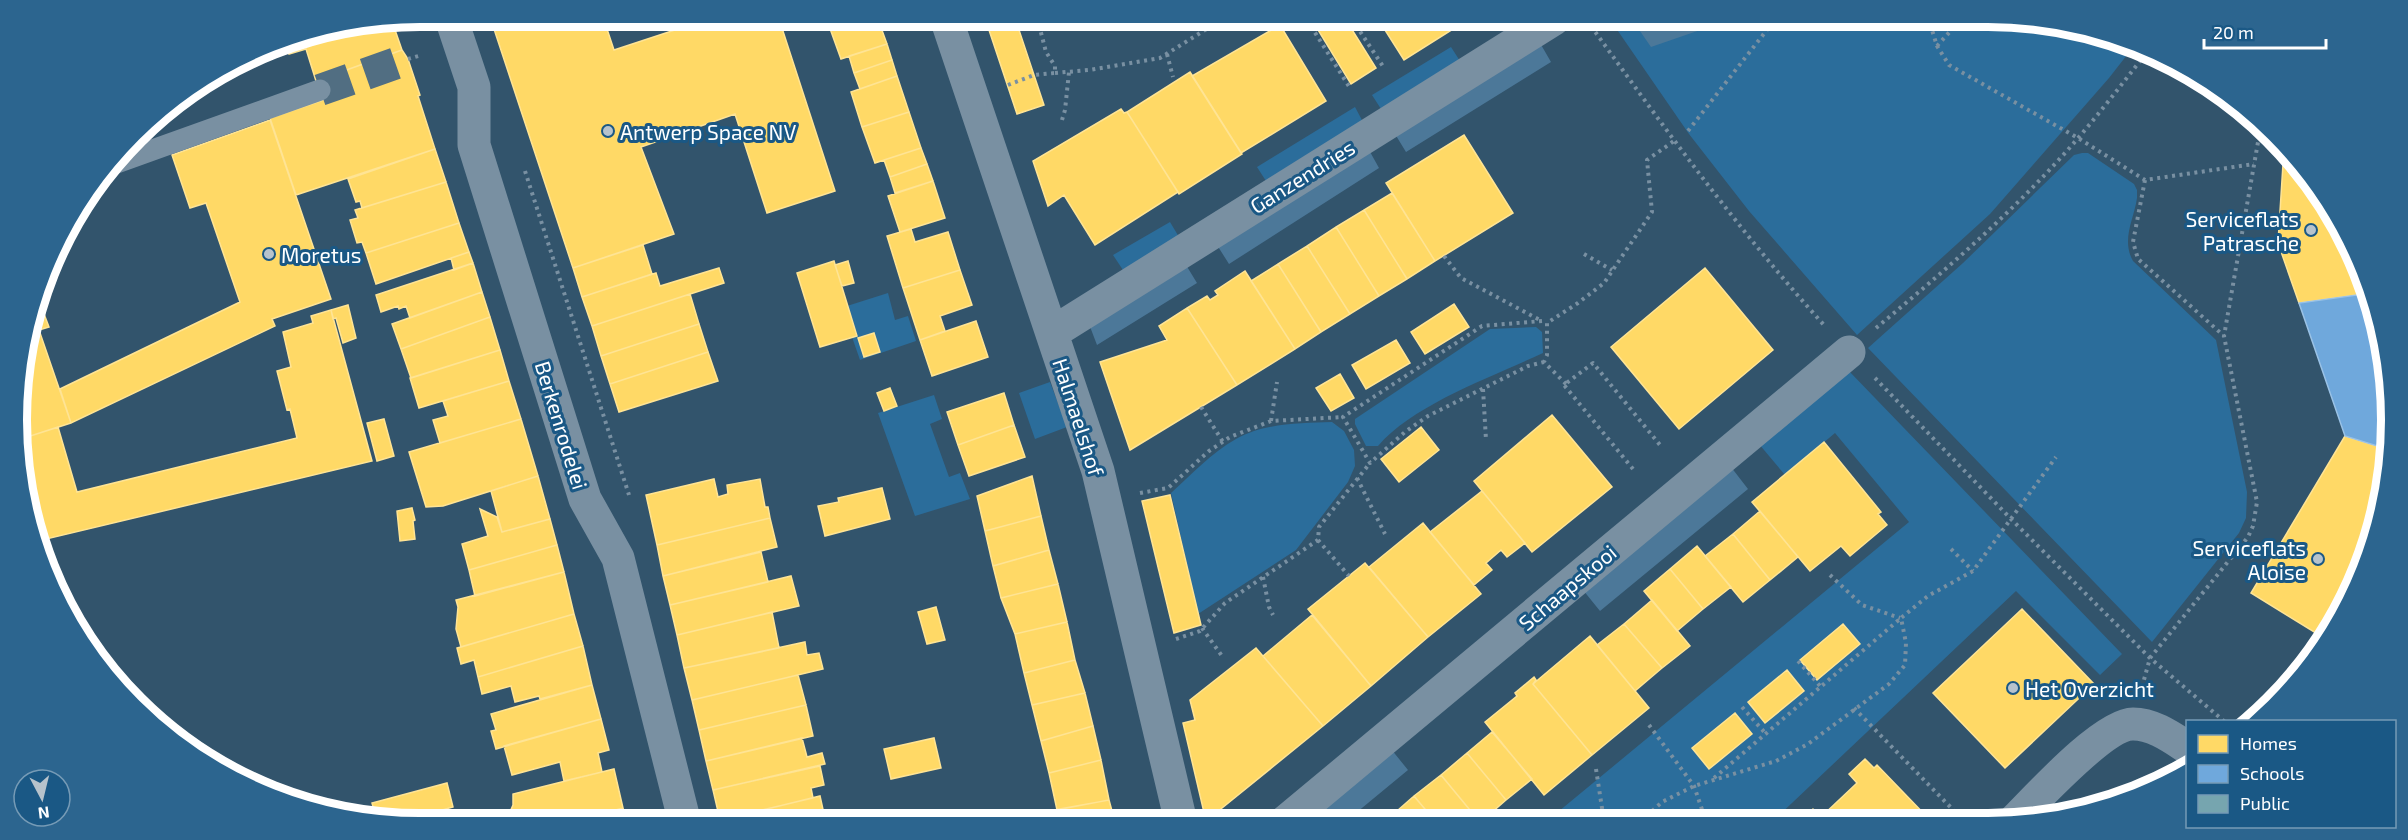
<svg xmlns="http://www.w3.org/2000/svg" width="2408" height="840" font-family="'Exo 2',sans-serif">
<style>
.green{fill:#2b6d9b}
.water{fill:#4c7899}
.homes{fill:#ffd966;stroke:#ffe494;stroke-width:1.5}
.schools{fill:#6fa8dc;stroke:#9ac2e6;stroke-width:1.5}
.public{fill:#76a5af;stroke:#9fc0c7;stroke-width:1.5}
.lines{fill:none;stroke-linecap:round;stroke-linejoin:round}
.pedestrian-tunnel{stroke:#516e82;stroke-width:32;stroke-dasharray:32 16;stroke-linecap:butt}
.path{stroke:#7990a2;stroke-width:4;stroke-dasharray:3 4.5;stroke-linecap:butt}
.service{stroke:#7990a2;stroke-width:21}
.minor{stroke:#7990a2;stroke-width:33}
.poi-dot{fill:#b7c3cc;stroke:#1a5885;stroke-width:2}
.labels{text-anchor:middle;dominant-baseline:central;stroke-width:6;stroke-linejoin:round;paint-order:stroke}
.poi-label{font-size:21px;fill:#fff;stroke:#1a5885;text-anchor:start}
.street-label{font-size:21px;fill:#fff;stroke:#1a5885}
.rim{fill:none;stroke:#fff;stroke-width:8}
</style>
<rect width="100%" height="100%" fill="#32546c"/>
<path class="green" d="M 1988,17 L 2092,30 L 2134,46 L 2109,78 L 1990,214 L 1857,335 L 1749,211 L 1689,134 L 1609,18 Z
M 1451,47 L 1460,61 L 1381,109 L 1372,95 Z
M 1355,107 L 1363,122 L 1266,181 L 1257,167 Z
M 2082,153 L 2088,153 L 2134,184 L 2137,190 L 2137,198 C 2134,219 2121,240 2133,261 L 2216,340 L 2247,492 L 2246,518 L 2239,533 L 2152,642 L 1868,348 L 1963,263 L 2074,155 Z
M 1170,222 L 1179,237 L 1123,270 L 1113,255 Z
M 888,293 L 895,320 L 908,316 L 916,341 L 860,360 L 852,337 L 847,306 Z
M 1536,327 L 1542,332 L 1543,353 C 1492,377 1414,404 1378,446 L 1366,446 L 1355,424 L 1355,419 L 1490,329 Z
M 1848,370 L 2122,654 L 2100,675 L 2016,591 L 1773,821 L 1547,821 L 1909,522 L 1835,433 L 1785,475 L 1759,444 Z
M 1050,382 L 1067,427 L 1035,439 L 1019,393 Z
M 934,395 L 942,419 L 930,424 L 949,477 L 960,473 L 970,499 L 915,516 L 878,413 Z
M 1332,422 L 1344,431 L 1354,450 L 1355,466 L 1348,482 L 1296,550 L 1198,614 L 1171,493 C 1192,474 1211,453 1236,439 C 1264,423 1301,423 1332,422 Z"/>
<path class="water" d="M 1631,18 L 1716,18 L 1706,28 L 1651,47 Z
M 1540,43 L 1551,62 L 1406,152 L 1395,134 Z
M 1369,150 L 1379,168 L 1229,264 L 1217,245 Z
M 1186,265 L 1197,283 L 1097,345 L 1089,324 Z
M 1731,467 L 1748,489 L 1600,611 L 1583,590 Z
M 1391,749 L 1408,770 L 1345,822 L 1303,822 Z"/>
<path class="homes" d="M 1378,19 L 1469,19 L 1404,60 Z
M 1312,20 L 1346,20 L 1376,68 L 1351,84 Z
M 986,21 L 1016,21 L 1044,105 L 1017,114 Z
M 780,22 L 835,191 L 767,213 L 735,114 L 641,147 L 674,234 L 573,268 L 492,23 L 605,23 L 614,50 L 696,23 Z
M 812,22 L 828,22 L 828,23 L 814,28 Z
M 832,22 L 879,22 L 887,44 L 841,59 L 828,23 Z
M 355,24 L 393,24 L 402,50 L 316,81 L 306,49 L 289,54 L 284,41 L 332,27 L 333,31 Z
M 1280,25 L 1326,101 L 1241,153 L 1192,76 Z
M 887,44 L 892,60 L 854,73 L 849,56 Z
M 402,50 L 408,59 L 420,95 L 418,96 L 435,149 L 296,195 L 270,118 L 323,100 L 316,81 Z
M 892,60 L 897,76 L 860,89 L 854,73 Z
M 1190,72 L 1242,154 L 1179,194 L 1127,112 Z
M 897,76 L 909,112 L 862,127 L 851,92 Z
M 1121,109 L 1124,113 L 1127,112 L 1178,192 L 1095,245 L 1064,195 L 1048,206 L 1033,161 Z
M 909,112 L 921,148 L 875,163 L 862,127 Z
M 270,120 L 331,299 L 272,319 L 275,326 L 71,423 L 60,389 L 240,302 L 206,203 L 190,208 L 172,155 Z
M 1464,135 L 1513,213 L 1435,261 L 1386,183 Z
M 921,148 L 927,164 L 890,177 L 884,160 Z
M 435,149 L 446,182 L 362,208 L 360,201 L 356,202 L 348,179 Z
M 2297,161 L 2337,218 L 2371,293 L 2299,303 L 2278,243 L 2283,164 Z
M 927,164 L 933,181 L 895,193 L 890,177 Z
M 933,181 L 945,218 L 900,232 L 888,196 Z
M 446,182 L 459,223 L 366,253 L 362,242 L 357,243 L 350,220 L 358,218 L 355,210 Z
M 1392,193 L 1435,261 L 1407,279 L 1364,210 Z
M 1364,210 L 1407,279 L 1379,296 L 1336,227 Z
M 459,223 L 469,252 L 376,284 L 366,253 Z
M 1336,227 L 1379,296 L 1350,314 L 1307,246 Z
M 911,229 L 915,242 L 948,232 L 960,270 L 903,288 L 887,236 Z
M 643,245 L 652,274 L 582,297 L 573,268 Z
M 1307,246 L 1350,314 L 1321,332 L 1278,264 Z
M 469,252 L 473,263 L 454,270 L 451,258 Z
M 834,261 L 857,336 L 820,347 L 797,273 Z
M 848,261 L 854,283 L 842,286 L 835,265 Z
M 473,263 L 482,292 L 410,318 L 406,306 L 399,309 L 398,306 L 381,312 L 376,295 Z
M 1278,264 L 1321,332 L 1295,349 L 1251,281 Z
M 719,268 L 724,283 L 592,326 L 582,297 L 656,273 L 660,286 Z
M 1705,268 L 1773,350 L 1679,429 L 1611,347 Z
M 960,270 L 972,305 L 940,316 L 945,331 L 920,340 L 903,288 Z
M 1245,271 L 1295,349 L 1237,385 L 1187,308 L 1207,296 L 1210,300 L 1218,295 L 1215,291 Z
M 482,292 L 490,317 L 401,349 L 392,324 Z
M 690,294 L 699,324 L 601,356 L 592,326 Z
M 1454,304 L 1469,327 L 1425,354 L 1411,332 Z
M 348,305 L 356,338 L 343,343 L 336,318 L 333,319 L 331,310 Z
M 41,306 L 49,327 L 39,330 L 71,423 L 18,440 L 20,368 L 38,307 Z
M 1187,308 L 1237,385 L 1130,450 L 1100,362 L 1167,340 L 1159,326 Z
M 331,310 L 372,461 L 38,541 L 30,524 L 18,440 L 58,427 L 77,492 L 297,438 L 290,409 L 287,410 L 277,371 L 291,367 L 283,332 L 313,323 L 311,316 Z
M 490,317 L 500,350 L 411,378 L 401,349 Z
M 976,321 L 988,357 L 932,376 L 920,340 Z
M 699,324 L 708,352 L 610,384 L 601,356 Z
M 874,333 L 880,352 L 864,357 L 858,338 Z
M 1396,340 L 1410,363 L 1366,389 L 1352,365 Z
M 500,350 L 509,381 L 419,408 L 410,378 Z
M 708,352 L 718,381 L 619,412 L 610,384 Z
M 1340,374 L 1354,398 L 1331,411 L 1316,388 Z
M 509,381 L 521,419 L 440,443 L 433,420 L 448,416 L 443,401 Z
M 890,388 L 897,406 L 884,411 L 877,393 Z
M 1004,393 L 1014,425 L 958,445 L 947,412 Z
M 1552,415 L 1612,487 L 1532,552 L 1474,481 Z
M 384,419 L 394,456 L 377,461 L 367,423 Z
M 521,419 L 538,476 L 443,506 L 426,507 L 409,452 Z
M 1014,425 L 1025,457 L 969,476 L 958,445 Z
M 1421,427 L 1439,450 L 1399,482 L 1381,459 Z
M 2345,436 L 2390,450 L 2378,524 L 2337,622 L 2324,638 L 2251,593 Z
M 1824,442 L 1881,512 L 1878,514 L 1887,525 L 1850,556 L 1841,546 L 1810,571 L 1752,502 Z
M 538,476 L 550,519 L 502,532 L 491,491 Z
M 1032,476 L 1041,516 L 985,531 L 977,496 Z
M 714,479 L 718,497 L 728,494 L 727,485 L 760,479 L 765,507 L 768,507 L 770,518 L 657,545 L 646,495 Z
M 882,488 L 890,519 L 825,536 L 818,506 L 839,502 L 838,498 Z
M 1482,491 L 1525,543 L 1507,557 L 1501,550 L 1486,563 L 1492,570 L 1474,585 L 1430,532 Z
M 1170,495 L 1201,625 L 1174,633 L 1142,501 Z
M 412,508 L 415,520 L 413,521 L 415,539 L 400,541 L 397,511 Z
M 480,509 L 497,517 L 502,532 L 550,519 L 557,545 L 469,570 L 462,544 L 488,536 Z
M 1760,511 L 1798,557 L 1770,580 L 1733,534 Z
M 1041,516 L 1049,550 L 993,566 L 985,531 Z
M 770,518 L 777,547 L 663,576 L 657,545 Z
M 1423,523 L 1481,594 L 1428,637 L 1369,567 Z
M 1733,534 L 1770,580 L 1743,602 L 1705,556 Z
M 557,545 L 564,572 L 475,596 L 469,570 Z
M 1697,546 L 1731,587 L 1703,609 L 1670,569 Z
M 1049,550 L 1058,584 L 1001,598 L 993,566 Z
M 761,552 L 768,582 L 670,605 L 663,576 Z
M 1365,563 L 1428,637 L 1371,686 L 1308,609 Z
M 1670,569 L 1703,609 L 1677,631 L 1644,591 Z
M 564,572 L 574,614 L 461,647 L 456,629 L 458,607 L 456,600 Z
M 791,576 L 799,606 L 677,635 L 670,605 Z
M 1058,584 L 1067,622 L 1015,634 L 1001,598 Z
M 1652,600 L 1690,646 L 1662,668 L 1624,624 Z
M 936,607 L 945,640 L 927,644 L 918,612 Z
M 2022,609 L 2094,684 L 2005,768 L 1933,693 Z
M 772,612 L 779,648 L 684,668 L 677,635 Z
M 574,614 L 583,646 L 478,677 L 474,660 L 461,664 L 457,648 Z
M 1312,615 L 1371,686 L 1323,726 L 1263,656 Z
M 1067,622 L 1075,660 L 1024,673 L 1015,634 Z
M 1624,624 L 1662,668 L 1635,691 L 1597,645 Z
M 1843,624 L 1860,644 L 1817,680 L 1800,660 Z
M 1590,636 L 1649,708 L 1592,755 L 1533,684 Z
M 805,642 L 807,655 L 819,653 L 823,669 L 692,700 L 684,668 Z
M 583,646 L 592,685 L 540,699 L 539,696 L 515,702 L 511,686 L 482,694 L 478,677 Z
M 1256,648 L 1323,726 L 1206,821 L 1183,723 L 1195,720 L 1190,700 Z
M 1075,660 L 1085,693 L 1032,705 L 1024,673 Z
M 1787,670 L 1804,691 L 1765,723 L 1748,702 Z
M 798,675 L 806,705 L 699,730 L 692,700 Z
M 1534,677 L 1536,680 L 1533,684 L 1592,755 L 1544,795 L 1485,722 L 1517,696 L 1515,693 Z
M 592,685 L 601,719 L 496,749 L 491,731 L 496,730 L 491,714 Z
M 1085,693 L 1093,726 L 1041,741 L 1032,705 Z
M 806,705 L 813,736 L 706,761 L 699,730 Z
M 1735,713 L 1752,734 L 1709,769 L 1692,748 Z
M 601,719 L 609,750 L 598,753 L 602,772 L 564,781 L 560,762 L 512,775 L 504,746 Z
M 1093,726 L 1101,760 L 1049,773 L 1041,741 Z
M 1492,732 L 1532,779 L 1506,800 L 1467,753 Z
M 802,738 L 807,757 L 822,753 L 825,764 L 713,790 L 706,761 Z
M 934,738 L 941,768 L 891,779 L 884,749 Z
M 1467,753 L 1506,800 L 1482,821 L 1479,821 L 1441,775 Z
M 1865,759 L 1874,768 L 1877,765 L 1930,820 L 1803,821 L 1813,809 L 1821,817 L 1857,783 L 1849,774 Z
M 1101,760 L 1109,800 L 1057,810 L 1049,773 Z
M 820,766 L 824,785 L 811,788 L 813,798 L 720,820 L 713,790 Z
M 614,769 L 623,808 L 568,823 L 477,823 L 509,814 L 513,805 L 513,794 Z
M 1441,775 L 1479,821 L 1435,821 L 1414,796 Z
M 447,783 L 453,807 L 403,821 L 376,818 L 372,803 Z
M 820,796 L 826,823 L 722,823 L 722,820 Z
M 1414,796 L 1435,821 L 1392,821 L 1389,818 Z
M 1109,800 L 1115,822 L 1051,822 L 1048,811 Z
M 623,808 L 627,823 L 568,823 Z"/>
<path class="schools" d="M 2371,293 L 2388,367 L 2390,450 L 2345,436 L 2299,303 Z"/>
<path class="public" d="M 2284,147 L 2291,154 L 2297,161 L 2283,164 Z"/>
<g class="lines">
<path class="pedestrian-tunnel" d="M 320,90 L 408,59"/>
<path class="path" d="M 1928,17 L 1937,46 L 1949,65 L 2078,138 L 2145,180 L 2254,164
M 1352,19 L 1384,68
M 1307,20 L 1350,88
M 1591,26 C 1665,129 1739,231 1824,325
M 1937,46 L 1963,17
M 1167,54 L 1173,77
M 408,59 L 422,55
M 1055,73 L 1089,70 L 1160,58 L 1221,20
M 1008,85 L 1034,75 L 1055,73 L 1055,66 L 1046,52 L 1038,21
M 1062,120 L 1065,110 L 1069,72
M 1688,131 L 1777,17
M 525,171 L 629,495
M 2145,180 L 2133,242 L 2138,259 L 2224,336
M 1584,254 L 1612,270
M 1444,256 L 1461,278 L 1540,320
M 1542,321 L 1482,326 L 1343,417 L 1370,463 L 1405,432 L 1428,416 L 1528,366 L 1544,362
M 1876,328 C 1947,269 2019,207 2079,137 C 2103,109 2125,80 2148,51
M 1875,378 L 2011,519 L 2150,658 L 2225,722
M 1566,384 L 1544,362 L 1547,355 L 1547,323 L 1578,303 L 1604,283 L 1652,212 L 1647,160 L 1674,141
M 1483,389 L 1486,440
M 1201,407 L 1223,442
M 1271,421 L 1277,382
M 1633,469 L 1564,385 L 1593,363 L 1660,445
M 1357,478 L 1385,534
M 1140,493 L 1168,488 L 1209,451 L 1230,437 L 1271,421 L 1343,417
M 1318,540 L 1349,576
M 1951,549 L 1973,571
M 1830,575 L 1862,605 L 1900,618
M 1263,577 L 1269,607 L 1273,615
M 1202,628 L 1222,656
M 1176,639 L 1200,631 L 1225,603 L 1318,540 L 1319,527 L 1370,463
M 1798,661 L 1821,687
M 2142,687 L 2150,658 L 2248,537 L 2253,526 L 2257,502 L 2224,336 L 2261,125
M 1742,707 L 1766,734
M 1854,708 L 1963,820
M 1649,725 L 1694,786 L 1706,821
M 1596,769 L 1604,821
M 1714,778 L 1901,618
M 1641,821 L 1662,802 L 1694,786 L 1776,761 L 1808,744 L 1889,684 L 1905,665 L 1906,643 L 1901,618 L 1928,596 L 1973,571 L 2056,457"/>
<path class="service" d="M 108,166 L 320,90"/>
<path class="minor" d="M 947,21 L 1098,471 L 1181,822
M 453,24 L 474,87 L 474,145 L 585,499 L 618,558 L 685,823
M 1052,333 L 1554,19
M 2015,820 C 2037,798 2104,724 2133,724 C 2153,724 2171,737 2188,748
M 1285,822 L 1849,352"/>
</g>
<g class="poi-dot">
<circle cx="608" cy="131" r="6"/>
<circle cx="2311" cy="230" r="6"/>
<circle cx="269" cy="254" r="6"/>
<circle cx="2318" cy="559" r="6"/>
<circle cx="2013" cy="688" r="6"/>
</g>
<g class="labels">
<g class="poi-label">
<text x="620" y="131">Antwerp Space NV</text>
<text x="2299" y="218" text-anchor="end">Serviceflats<tspan x="2299" dy="24">Patrasche</tspan></text>
<text x="281" y="254">Moretus</text>
<text x="2306" y="547" text-anchor="end">Serviceflats<tspan x="2306" dy="24">Aloise</tspan></text>
<text x="2025" y="688">Het Overzicht</text>
</g>
<g class="street-label">
<text transform="translate(1302 176) rotate(-32)">Ganzendries</text>
<text transform="translate(1079 417) rotate(72)">Halmaelshof</text>
<text transform="translate(562 425) rotate(73)">Berkenrodelei</text>
<text transform="translate(1567 587) rotate(-40)">Schaapskooi</text>
</g>
</g>
<path d="M0 0H2408V840H0ZM420 27H1988A393 393 0 0 1 2381 420V420A393 393 0 0 1 1988 813H420A393 393 0 0 1 27 420V420A393 393 0 0 1 420 27Z" fill="#2c658f" fill-rule="evenodd"/>
<path class="rim" d="M420 27H1988A393 393 0 0 1 2381 420V420A393 393 0 0 1 1988 813H420A393 393 0 0 1 27 420V420A393 393 0 0 1 420 27Z"/>
<rect x="2186" y="720" width="210" height="108" fill="#1a5885" stroke="#769bb6" stroke-width="1.5"/>
<rect x="2198" y="735" width="30" height="18" fill="#ffd966" stroke="#769bb6" stroke-width="1.5"/>
<text x="2240" y="750" font-size="18" fill="#ffffff">Homes</text>
<rect x="2198" y="765" width="30" height="18" fill="#6fa8dc" stroke="#769bb6" stroke-width="1.5"/>
<text x="2240" y="780" font-size="18" fill="#ffffff">Schools</text>
<rect x="2198" y="795" width="30" height="18" fill="#76a5af" stroke="#769bb6" stroke-width="1.5"/>
<text x="2240" y="810" font-size="18" fill="#ffffff">Public</text>
<g transform="translate(42 798) rotate(173)"><circle r="28" fill="#1a5885" stroke="#769bb6" stroke-width="1.5"/>
<path d="M0-4.5L10 22L0 15L-10 22Z" fill="#b7c3cc"/>
<text y="-9" font-size="16" font-weight="bold" text-anchor="middle" fill="#ffffff">N</text>
</g>
<path d="M2204 39v9h122v-9" fill="none" stroke="#ffffff" stroke-width="3"/>
<text x="2213" y="39" font-size="18" fill="#ffffff" stroke="#1a5885" stroke-width="4.5" paint-order="stroke">20 m</text>
</svg>
